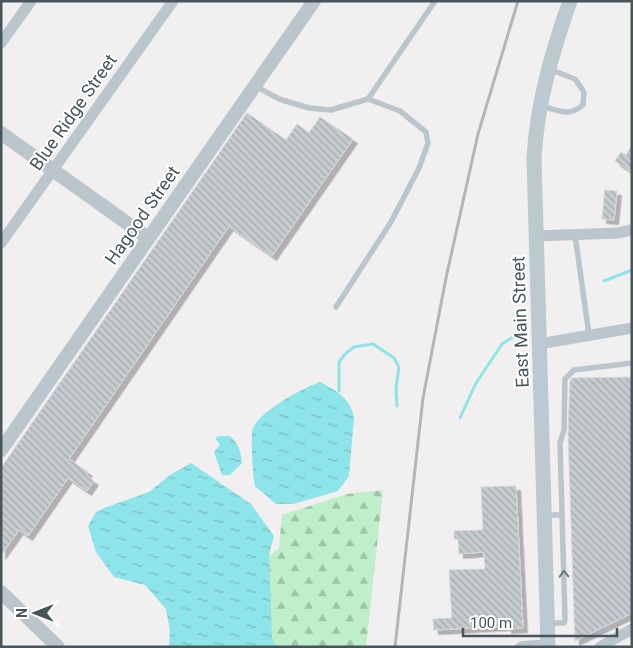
<svg xmlns="http://www.w3.org/2000/svg" width="633" height="648" font-family="Roboto,sans-serif">
<style>
.forest{fill:url(#forest-firs)}
.water{fill:url(#water-ripples)}
.lines{fill:none;stroke-linecap:round;stroke-linejoin:round}
.stream{stroke:#8ee5e9;stroke-width:3}
.building{fill:url(#building-back-hatch);stroke:#d3d7da;filter:url(#shadow)}
.service{stroke:#bbc6cc;stroke-width:5.5}
.minor{stroke:#bbc6cc;stroke-width:11}
.tertiary{stroke:#bbc6cc;stroke-width:14}
.secondary{stroke:#bcc9d0;stroke-width:15}
.rail{stroke:#b2b6b9;stroke-width:3}
.oneway{stroke:#6a787e}
.labels{text-anchor:middle;dominant-baseline:central;stroke-width:4;stroke-linejoin:round;paint-order:stroke}
.street-label{font-size:18px;fill:#48565c;stroke:#fff}
</style>
<defs>
<pattern id="forest-firs" width="22" height="20" patternUnits="userSpaceOnUse" patternTransform="scale(1.25)"><rect width="22" height="20" fill="#bfeeca"/><path d="M5 1l3.5 6h-7zM16 11l3.5 6h-7z" fill="#9dc4a7"/></pattern>
<pattern id="water-ripples" width="26" height="14" patternUnits="userSpaceOnUse" patternTransform="scale(1.25)"><rect width="26" height="14" fill="#8ee5e9"/><path d="M2 4q2-2 4 0t4 0M15 11q2-2 4 0t4 0" fill="none" stroke="#76bcc0"/></pattern>
<pattern id="building-back-hatch" width="6" height="6" patternUnits="userSpaceOnUse" patternTransform="scale(1.25)"><rect width="6" height="6" fill="#c6cbcf"/><path d="M-1 5l2 2M0 0l6 6M5-1l2 2" fill="none" stroke="#a3a8ab"/></pattern>
<filter id="shadow"><feDropShadow dx="4.5" dy="4.5" stdDeviation="0" flood-color="#0004"/></filter>
</defs>
<rect width="100%" height="100%" fill="#f2eff0"/>
<path class="forest" d="M 383,490 L 366,647 L 257,647 L 255,565 L 279,549 L 282,515 L 347,494 Z"/>
<path class="water" d="M 320,382 C 336,390 351,399 354,418 L 349,476 L 338,491 L 293,504 L 276,504 L 255,486 C 253,477 250,435 253,428 C 260,411 303,388 320,382 Z
M 219,436 L 230,436 C 239,445 241,451 242,463 L 230,475 L 222,475 L 214,452 L 220,445 L 215,438 Z
M 191,463 L 251,504 L 274,536 L 269,555 L 272,637 L 276,647 L 169,647 L 170,631 L 166,609 L 145,585 L 114,577 L 96,552 L 88,526 L 96,512 L 104,508 L 149,492 L 170,475 Z"/>
<g class="lines">
<path class="stream" d="M 604,281 L 632,270
M 339,391 L 339,362 L 346,353 L 354,347 L 373,344 L 394,358 L 399,367 L 396,388 L 397,406
M 460,418 L 476,383 L 502,344 L 518,334"/>
</g>
<path class="building" d="M 247,113 L 286,140 L 297,124 L 309,133 L 320,117 L 353,139 L 272,256 L 229,226 L 69,459 L 88,472 L 86,475 L 94,481 L 87,491 L 68,478 L 28,536 L 19,530 L 1,555 L 1,468 Z
M 632,145 L 632,172 L 615,161 L 621,152 L 626,155 Z
M 605,190 L 617,191 L 614,220 L 602,219 Z
M 632,377 L 632,613 L 575,641 L 568,432 L 570,381 L 572,378 Z
M 516,486 L 523,628 L 507,629 L 507,626 L 434,630 L 433,619 L 452,618 L 449,570 L 485,569 L 484,552 L 459,554 L 458,539 L 454,539 L 454,531 L 483,530 L 481,487 Z"/>
<g class="lines">
<path class="service" d="M 255,86 L 279,99 L 309,108 L 331,110 L 368,99 L 400,111 L 426,132 L 428,143 L 419,168 L 391,222 L 336,307
M 368,99 L 435,1
M 543,106 C 559,111 569,117 583,105 L 584,92 L 575,79 L 549,69
M 575,235 L 589,334
M 544,515 L 562,515
M 548,623 L 564,623 L 565,619 L 560,443 L 564,430 L 565,379 L 574,370 L 632,363
M 517,647 L 521,644 L 546,642"/>
<path class="minor" d="M 1,43 L 31,1
M 536,236 L 618,233 L 632,230
M 1,243 L 173,1
M 539,344 L 632,328
M 600,647 L 632,629"/>
<path class="tertiary" d="M 1,133 L 148,238
M 1,450 L 314,1
M 1,592 L 58,647"/>
<path class="secondary" d="M 548,647 L 534,158 C 537,104 552,52 570,1"/>
<path class="rail" d="M 395,647 L 423,398 L 446,278 L 478,134 L 518,1"/>
</g>
<defs><path id="oneway-chevron" d="M-2-3.5L2.5 0L-2 3.5" fill="none" stroke-width="1.6" stroke-linecap="round" stroke-linejoin="round" transform="scale(1.25)"/></defs>
<use class="oneway" href="#oneway-chevron" transform="translate(564 574) rotate(-92)"/>
<g class="labels">
<g class="street-label">
<text transform="translate(73 112) rotate(-55)">Blue Ridge Street</text>
<text transform="translate(142 215) rotate(-55)">Hagood Street</text>
<text transform="translate(520 322) rotate(-92)">East Main Street</text>
</g>
</g>
<rect width="633" height="648" fill="none" stroke="#48565c" stroke-width="5"/>
<g transform="translate(35 613) rotate(270)" stroke="#ffffff" stroke-width="4" paint-order="stroke">
<path d="M0-4L9 19L0 12L-9 19Z" fill="#48565c"/>
<text y="-8" font-size="14" font-weight="bold" text-anchor="middle" fill="#48565c">N</text>
</g>
<path d="M463 628v8h154v-8" fill="none" stroke="#48565c" stroke-width="2.5"/>
<text x="470" y="628" font-size="15" fill="#48565c" stroke="#ffffff" stroke-width="4" paint-order="stroke">100 m</text>
</svg>
